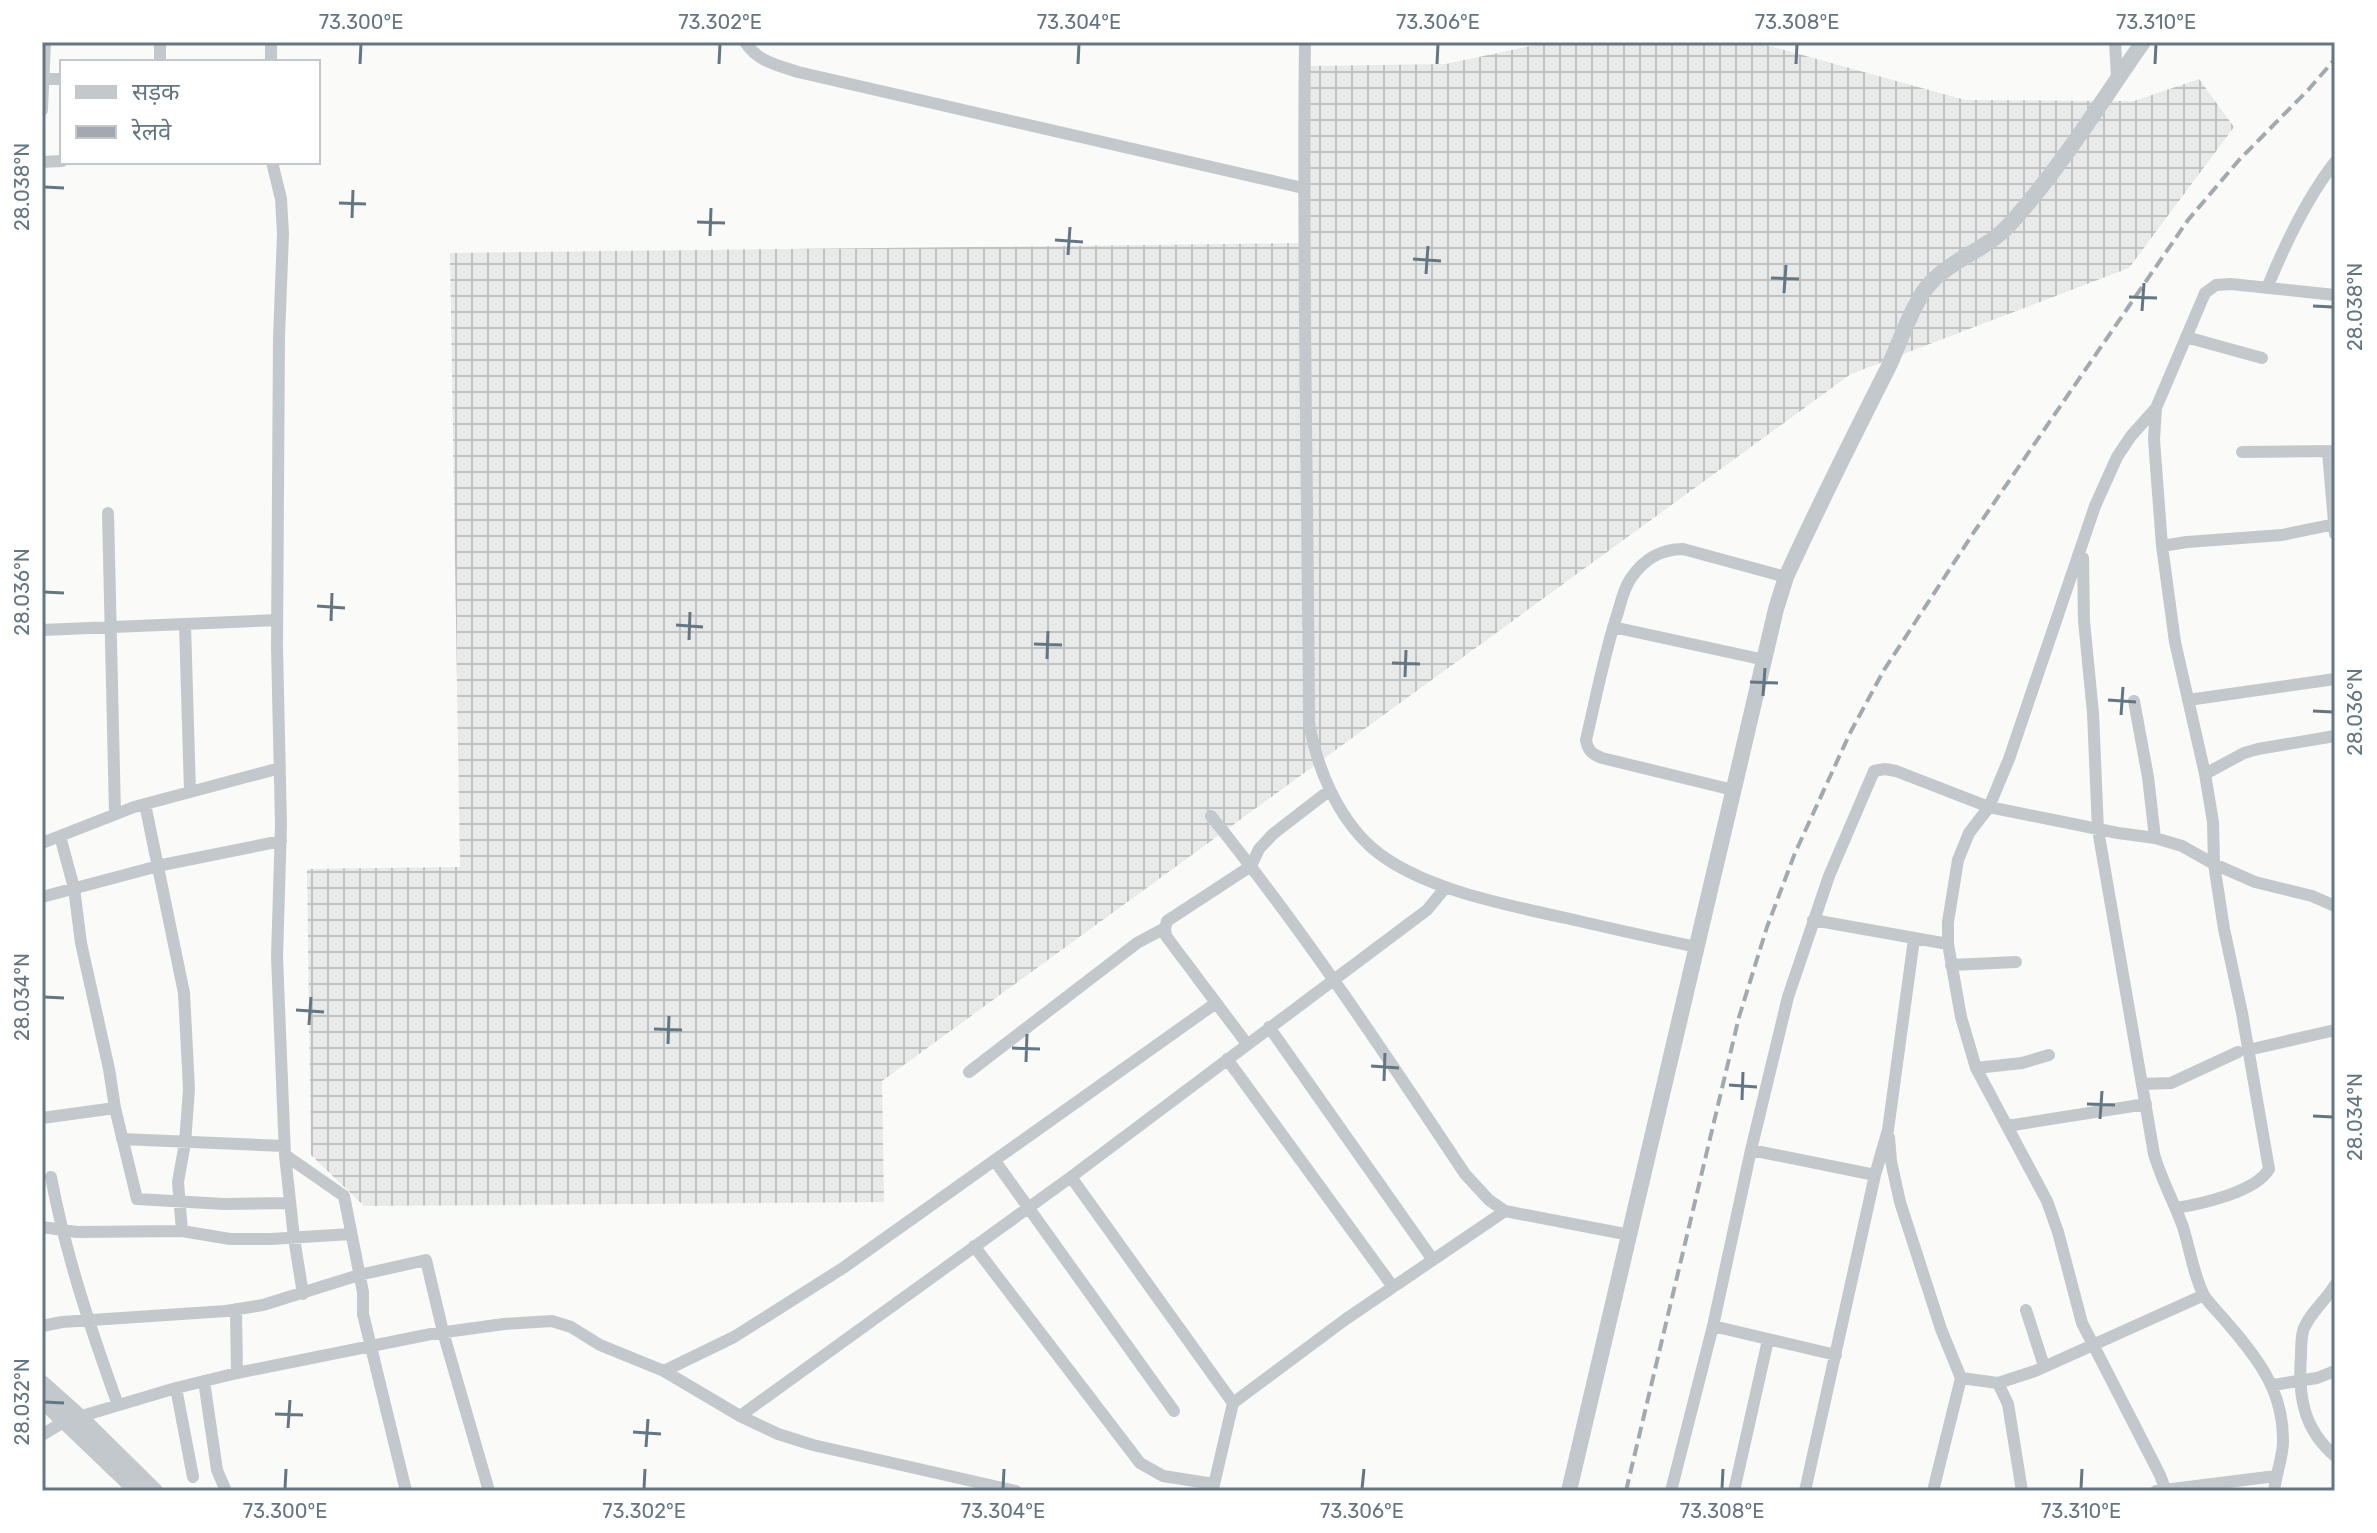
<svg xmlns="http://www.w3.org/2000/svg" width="2377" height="1533" font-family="Rubik,'Noto Sans Devanagari',sans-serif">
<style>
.industrial{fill:url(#industrial-grid)}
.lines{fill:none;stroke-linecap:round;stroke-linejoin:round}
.minor{stroke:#c3c8cc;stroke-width:12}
.tertiary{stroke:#c3c8cc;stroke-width:16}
.rail{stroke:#a2aab0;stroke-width:4;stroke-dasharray:12 6;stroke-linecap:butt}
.ticks{fill:none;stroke:#657683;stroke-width:3}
.neatline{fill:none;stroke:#657683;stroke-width:3}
.ticks-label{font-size:20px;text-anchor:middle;fill:#657683}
</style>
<defs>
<pattern id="industrial-grid" width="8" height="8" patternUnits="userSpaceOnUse" patternTransform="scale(2)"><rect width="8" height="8" fill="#e8e9e9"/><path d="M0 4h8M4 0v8" fill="none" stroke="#c0c1c2"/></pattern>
</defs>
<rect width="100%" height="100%" fill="#fafaf8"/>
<path class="industrial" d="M 1550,42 L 1755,42 L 1965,100 L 2134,101 L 2199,79 L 2234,127 L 2129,268 L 1851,374 L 882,1081 L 884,1202 L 364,1206 L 311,1155 L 307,869 L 460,867 L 450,253 L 1309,243 L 1309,66 L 1446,64 Z"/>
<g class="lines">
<path class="minor" d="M 271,42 L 271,62
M 745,42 C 758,62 777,65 798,72 L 1303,188
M 1305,42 C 1302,269 1308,496 1309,723 C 1317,768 1337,816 1371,847 C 1417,888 1506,905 1566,918 C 1609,928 1653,938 1697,947
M 2115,42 L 2117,78
M 160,62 L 160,42
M 42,79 L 62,79
M 42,110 L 45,42
M 42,162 L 62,161
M 272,162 L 281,199 L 283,234 L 279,337 L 277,647 L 281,825 L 277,957 L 285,1155 L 344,1196 L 363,1292 L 363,1314 L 406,1491
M 2267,288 C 2285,244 2306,199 2335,162
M 2186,337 L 2262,358
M 2156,408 L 2131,436 L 2117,457 L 2095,506 L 2009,759 L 1989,807 L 1969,833 L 1958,860 L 1948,922 L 1948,944 L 1961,1017 L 1976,1068 L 2047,1201 L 2058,1232 L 2082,1323 L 2160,1475 L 2166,1491
M 2242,452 L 2335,451
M 2328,452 L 2335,534
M 108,513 L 115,814
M 2162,546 L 2187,542 L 2282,535 L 2335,524
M 2083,558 L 2084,621 L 2093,713 L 2098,830 L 2154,1154 C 2161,1179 2174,1202 2183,1227 C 2189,1246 2195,1281 2205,1297 C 2212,1307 2221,1315 2229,1325 C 2260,1361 2284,1393 2283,1443 C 2282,1460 2276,1474 2274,1491
M 185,624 L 190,792
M 1613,627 L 1765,660
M 42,630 L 277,620
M 2188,700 L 2335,679
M 2134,701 L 2148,777 L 2155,838
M 2205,774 L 2244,753 L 2258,749 L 2335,736
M 1733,790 L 1602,758 C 1592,754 1588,751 1586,740 C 1596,698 1604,654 1618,612 C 1621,601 1624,588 1631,578 C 1644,559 1661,549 1683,549 L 1786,577
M 145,804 L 184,993 L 189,1089 L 185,1143 L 178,1182 L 182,1231
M 1211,816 C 1303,930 1384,1052 1465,1174 L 1489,1200 L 1505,1211 L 1630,1235
M 60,836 L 74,888 L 81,943 L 109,1069 L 115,1108 L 137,1199 L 224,1204 L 290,1203
M 42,843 L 134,807 L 280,768
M 42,897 L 162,865 L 281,841
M 1813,920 L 1948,944
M 1951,965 L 2016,962
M 1269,1027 L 1433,1260
M 1247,1044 L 1166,936 L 1165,928 L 1167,921 L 1251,866 L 1259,849 L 1273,834 L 1330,790
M 2248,1050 L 2335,1030
M 1227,1059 L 1393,1287
M 1976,1068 L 2022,1063 L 2049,1055
M 969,1072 L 1137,943 L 1165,928
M 2142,1084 L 2171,1083 L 2238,1052
M 42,1118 L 115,1108
M 2007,1126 L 2146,1104
M 1889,1137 L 1891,1161 L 1900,1202 L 1941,1329 L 1961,1378 L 1933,1491
M 122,1139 L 284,1146
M 1751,1150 L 1875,1175
M 285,1155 L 294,1238 L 303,1294
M 995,1161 L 1174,1411
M 51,1177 C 66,1256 91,1330 118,1405
M 1071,1177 L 1233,1403 L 1346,1319 L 1505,1211
M 2176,1208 C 2201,1204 2256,1192 2269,1169 L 2242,1013 L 2224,929 L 2214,864 L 2213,822 L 2205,774 L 2175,642 L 2162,546 L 2157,480 L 2154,439 L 2156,408 L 2205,293 L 2216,285 L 2231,284 L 2335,295
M 42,1227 L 77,1232 L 182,1231 L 230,1239 L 271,1239 L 351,1234
M 974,1246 L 1140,1463 L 1163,1476 L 1214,1484
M 2335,1285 C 2326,1300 2308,1315 2303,1331 C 2301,1339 2301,1348 2301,1356 C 2298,1395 2303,1429 2335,1456
M 236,1309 L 237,1373
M 2026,1310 L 2044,1366
M 42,1326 L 62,1322 L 226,1311 L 263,1305 L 359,1275 L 426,1260 L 443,1332 L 489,1491
M 1713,1326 L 1836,1355
M 664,1371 L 734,1337 L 843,1268 L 1216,1003
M 1961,1378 L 1998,1383 L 2035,1371 L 2204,1295
M 204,1381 L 217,1470 L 226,1491
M 1998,1383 L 2008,1404 L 2022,1491
M 2273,1385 L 2317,1378 L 2335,1371
M 176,1388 L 193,1477
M 740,1416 L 1071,1177 L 1427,910 L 1446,887
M 42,1435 L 65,1421 L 176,1388 L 237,1373 L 431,1334 L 504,1324 L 552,1321 L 571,1327 L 600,1345 L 664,1371 L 740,1416 L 778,1434 L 813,1445 L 1016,1491
M 1213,1489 L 1233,1403
M 1671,1491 L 1713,1326 L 1751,1150 L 1788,997 L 1829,876 L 1874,771 L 1885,769 L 1896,771 L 1989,807 L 2118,833 L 2155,838 L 2182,846 L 2214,864 L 2255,882 L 2312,896 L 2335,906
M 1734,1491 L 1768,1340
M 1805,1491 L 1875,1175 L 1888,1130 L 1914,939
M 2156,1491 L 2276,1476"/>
<path class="tertiary" d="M 42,1383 L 80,1417 L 155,1491
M 42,1400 L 137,1491
M 1569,1491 L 1776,609 L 1786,577 C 1818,507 1853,437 1888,368 C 1900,343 1908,315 1924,291 C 1946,260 1985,252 2010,224 C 2059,170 2101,102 2143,42"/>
<path class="rail" d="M 1626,1491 L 1739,1017 L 1767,927 L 1795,853 L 1850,733 L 1884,670 L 1974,532 L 2188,220 L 2239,160 L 2309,89 L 2335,59"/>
</g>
<path class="ticks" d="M 360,64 L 361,44M 719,64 L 720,44M 1078,64 L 1079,44M 1437,64 L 1438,44M 1796,64 L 1797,44M 2155,64 L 2156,44M 44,187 L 64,188M 339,203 L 366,204M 352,218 L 353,190M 697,222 L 725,223M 710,236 L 711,208M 1055,240 L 1083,242M 1068,255 L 1070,227M 1413,259 L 1441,261M 1426,274 L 1428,246M 1771,278 L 1799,279M 1784,293 L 1786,265M 2129,297 L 2157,298M 2313,306 L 2333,307M 2142,311 L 2144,283M 44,592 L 64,593M 317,606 L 345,608M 331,621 L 332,593M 676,625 L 703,627M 689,640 L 690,612M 1034,644 L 1062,645M 1047,659 L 1048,631M 1392,663 L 1420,664M 1405,677 L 1406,650M 1750,682 L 1778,683M 1763,696 L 1765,668M 2108,700 L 2136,702M 2313,711 L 2333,712M 2121,715 L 2123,687M 44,997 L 64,998M 296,1010 L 324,1012M 309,1025 L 311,997M 654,1029 L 682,1030M 668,1044 L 669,1016M 1012,1048 L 1040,1049M 1026,1062 L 1027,1034M 1371,1066 L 1399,1068M 1384,1081 L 1385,1053M 1729,1085 L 1757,1087M 1742,1100 L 1743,1072M 2087,1104 L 2115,1105M 2313,1116 L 2333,1117M 2100,1119 L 2102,1091M 44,1402 L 64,1403M 275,1414 L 303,1415M 288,1428 L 290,1400M 633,1432 L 661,1434M 646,1447 L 648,1419M 285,1489 L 286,1469M 644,1489 L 645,1469M 1003,1489 L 1004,1469M 1362,1489 L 1364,1469M 1722,1489 L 1723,1469M 2081,1489 L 2082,1469"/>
<rect width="2377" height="1533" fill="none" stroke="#ffffff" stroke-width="88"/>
<rect x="60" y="60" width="260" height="104" fill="#ffffff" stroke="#c1c8cd" stroke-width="2"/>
<rect x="76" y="86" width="40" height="12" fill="#c3c8cc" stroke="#c1c8cd" stroke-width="2"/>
<text x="132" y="100" font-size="24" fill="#657683">सड़क</text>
<rect x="76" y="126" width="40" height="12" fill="#a2aab0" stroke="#c1c8cd" stroke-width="2"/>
<text x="132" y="140" font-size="24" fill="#657683">रेलवे</text>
<rect x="44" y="44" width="2289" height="1445" class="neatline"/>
<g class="ticks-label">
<text x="361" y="29">73.300°E</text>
<text x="720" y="29">73.302°E</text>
<text x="1079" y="29">73.304°E</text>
<text x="1438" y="29">73.306°E</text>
<text x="1797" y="29">73.308°E</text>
<text x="2156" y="29">73.310°E</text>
<text transform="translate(22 187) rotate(-90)" y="7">28.038°N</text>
<text transform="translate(2355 307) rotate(-90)" y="7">28.038°N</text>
<text transform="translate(22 592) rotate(-90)" y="7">28.036°N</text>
<text transform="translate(2355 712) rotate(-90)" y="7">28.036°N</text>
<text transform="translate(22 997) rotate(-90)" y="7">28.034°N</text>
<text transform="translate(2355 1117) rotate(-90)" y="7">28.034°N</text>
<text transform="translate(22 1402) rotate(-90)" y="7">28.032°N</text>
<text x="285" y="1518">73.300°E</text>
<text x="644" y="1518">73.302°E</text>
<text x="1003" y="1518">73.304°E</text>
<text x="1362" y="1518">73.306°E</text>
<text x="1722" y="1518">73.308°E</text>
<text x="2081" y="1518">73.310°E</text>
</g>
</svg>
